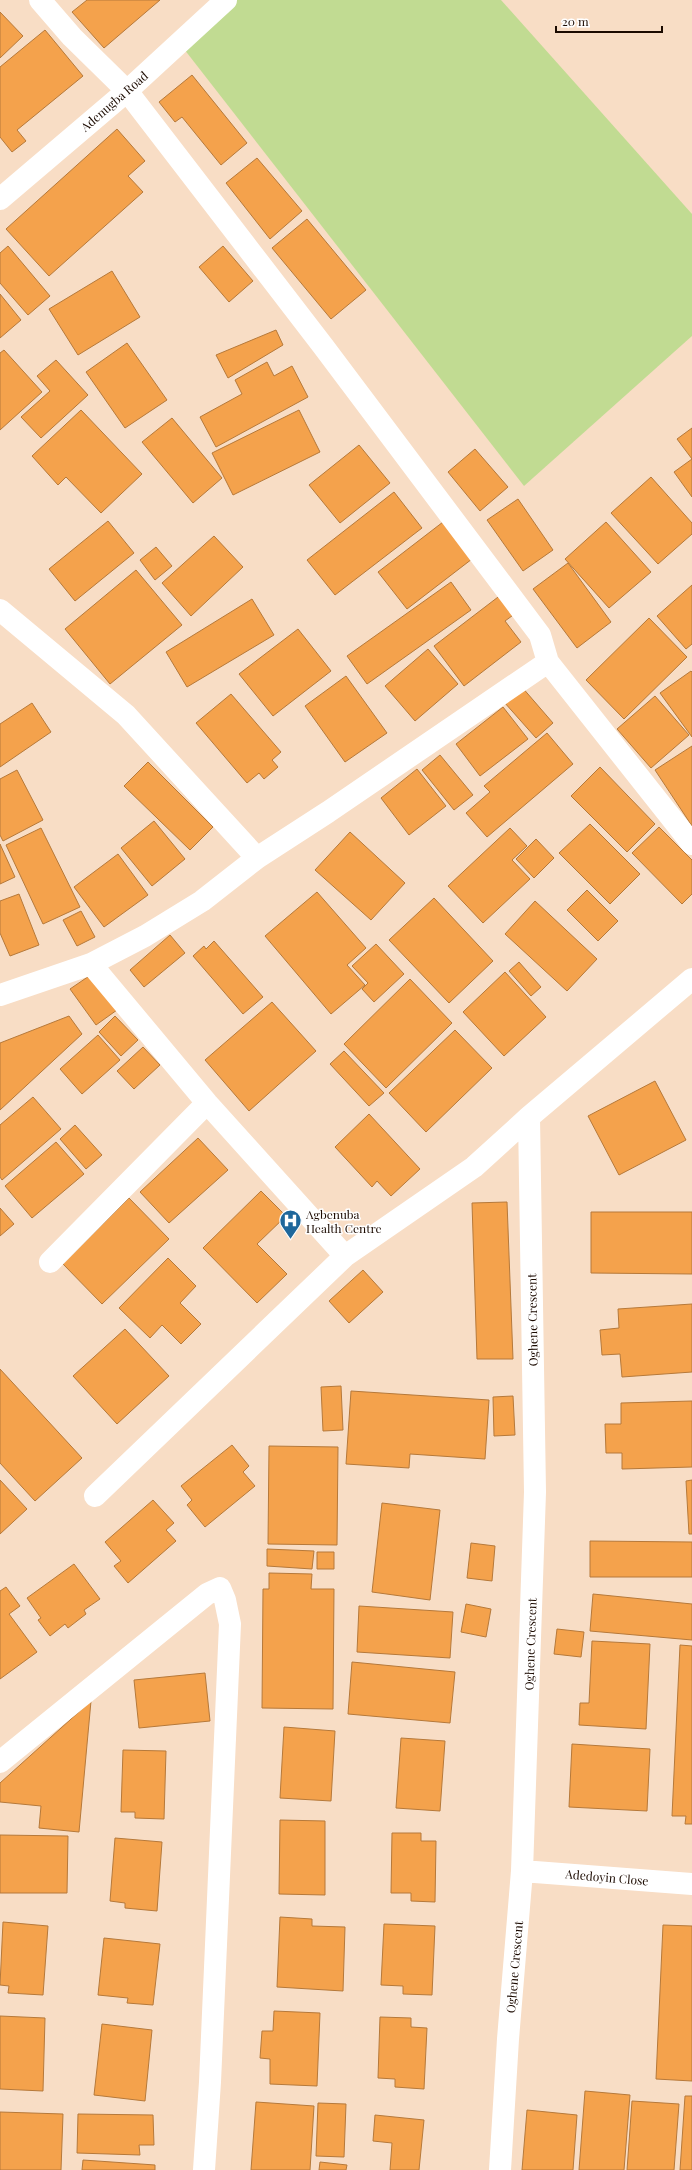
<svg xmlns="http://www.w3.org/2000/svg" width="692" height="2170" font-family="'Playfair Display',serif">
<style>
.green{fill:#c1db92}
.building{fill:#f4a24c;stroke:#b6793a}
.lines{fill:none;stroke-linecap:round;stroke-linejoin:round}
.minor{stroke:#fff;stroke-width:22}
.labels{text-anchor:middle;dominant-baseline:central;stroke-width:3;stroke-linejoin:round;paint-order:stroke}
.street-label{font-size:12px;fill:#1b0a00;stroke:#fff}
.poi-label{font-size:12px;fill:#1b0a00;stroke:#fff;text-anchor:start}
</style>
<rect width="100%" height="100%" fill="#f8ddc5"/>
<path class="green" d="M 236,0 L 501,0 L 692,214 L 692,336 L 524,486 L 184,49 Z"/>
<path class="building" d="M 87,0 L 160,0 L 104,48 L 72,12 Z
M 0,12 L 23,36 L 0,58 Z
M 45,30 L 83,76 L 17,130 L 26,141 L 12,152 L 0,137 L 0,67 Z
M 192,75 L 247,143 L 221,165 L 182,117 L 175,122 L 159,102 Z
M 117,129 L 145,161 L 128,176 L 143,192 L 49,276 L 6,229 Z
M 257,158 L 302,211 L 270,239 L 226,183 Z
M 307,219 L 366,290 L 331,319 L 272,248 Z
M 8,246 L 50,296 L 28,315 L 0,283 L 0,253 Z
M 223,246 L 253,281 L 229,302 L 199,267 Z
M 112,271 L 140,317 L 78,355 L 49,309 Z
M 0,294 L 21,320 L 0,338 Z
M 276,330 L 283,345 L 228,378 L 216,355 Z
M 127,343 L 167,400 L 125,428 L 86,372 Z
M 4,350 L 42,392 L 0,430 L 0,353 Z
M 56,360 L 88,395 L 41,438 L 21,417 L 50,391 L 37,376 Z
M 267,362 L 274,376 L 292,366 L 308,397 L 216,447 L 200,417 L 242,394 L 235,380 Z
M 81,410 L 142,474 L 101,513 L 66,477 L 58,485 L 32,456 Z
M 299,410 L 320,452 L 233,495 L 212,453 Z
M 172,418 L 222,478 L 193,503 L 142,442 Z
M 692,428 L 692,497 L 674,472 L 692,459 L 677,439 Z
M 359,445 L 390,483 L 340,523 L 309,485 Z
M 475,449 L 508,487 L 480,511 L 448,472 Z
M 651,477 L 692,523 L 692,534 L 658,564 L 611,513 Z
M 394,492 L 422,528 L 335,595 L 307,560 Z
M 518,499 L 553,550 L 523,571 L 487,520 Z
M 108,521 L 134,553 L 75,601 L 49,569 Z
M 443,522 L 472,559 L 407,609 L 378,572 Z
M 606,522 L 651,572 L 609,608 L 565,559 Z
M 214,536 L 243,567 L 191,616 L 162,583 Z
M 156,547 L 172,566 L 155,580 L 140,560 Z
M 568,563 L 611,622 L 577,648 L 533,589 Z
M 136,570 L 182,625 L 110,684 L 65,629 Z
M 451,582 L 471,610 L 367,684 L 347,656 Z
M 692,585 L 692,644 L 686,649 L 657,616 Z
M 502,594 L 516,613 L 505,621 L 521,642 L 464,686 L 434,646 Z
M 252,599 L 274,635 L 187,687 L 166,652 Z
M 649,618 L 687,657 L 624,719 L 586,680 Z
M 298,629 L 331,671 L 273,716 L 239,674 Z
M 428,649 L 458,684 L 415,721 L 385,686 Z
M 691,671 L 692,672 L 692,737 L 660,693 Z
M 346,676 L 387,733 L 345,762 L 305,706 Z
M 521,686 L 553,723 L 536,738 L 504,702 Z
M 231,694 L 281,752 L 272,760 L 278,767 L 264,779 L 259,773 L 247,783 L 196,723 Z
M 655,696 L 689,735 L 651,768 L 617,729 Z
M 32,703 L 51,732 L 0,767 L 0,724 Z
M 503,707 L 528,739 L 480,776 L 456,744 Z
M 547,733 L 573,764 L 487,837 L 466,813 L 490,792 L 484,786 Z
M 692,746 L 692,826 L 655,770 Z
M 440,755 L 473,795 L 454,810 L 422,770 Z
M 148,762 L 213,827 L 190,850 L 124,786 Z
M 600,767 L 655,824 L 627,852 L 571,796 Z
M 417,769 L 446,806 L 409,835 L 381,798 Z
M 17,770 L 43,820 L 3,841 L 0,835 L 0,779 Z
M 154,821 L 185,859 L 152,886 L 121,848 Z
M 590,824 L 640,874 L 610,904 L 559,853 Z
M 659,827 L 692,860 L 692,894 L 682,904 L 632,853 Z
M 41,828 L 80,907 L 43,924 L 6,845 Z
M 510,828 L 527,846 L 512,860 L 530,879 L 483,923 L 448,886 Z
M 350,832 L 405,883 L 371,920 L 315,870 Z
M 536,839 L 554,858 L 534,878 L 516,859 Z
M 0,844 L 15,877 L 0,884 Z
M 118,854 L 148,895 L 104,927 L 74,887 Z
M 587,890 L 618,921 L 598,941 L 567,910 Z
M 317,892 L 366,948 L 347,965 L 365,985 L 331,1014 L 265,936 Z
M 19,894 L 39,945 L 10,956 L 0,933 L 0,901 Z
M 434,898 L 493,961 L 449,1003 L 389,940 Z
M 535,901 L 597,959 L 567,991 L 505,934 Z
M 81,911 L 95,937 L 77,946 L 63,920 Z
M 170,935 L 185,953 L 144,987 L 130,970 Z
M 214,941 L 263,997 L 243,1014 L 193,956 L 204,946 L 206,949 Z
M 376,944 L 404,974 L 374,1002 L 362,989 L 368,983 L 352,966 Z
M 519,962 L 541,987 L 531,996 L 509,971 Z
M 505,972 L 546,1017 L 504,1056 L 463,1012 Z
M 92,974 L 117,1010 L 96,1025 L 70,989 Z
M 410,979 L 452,1023 L 386,1088 L 344,1044 Z
M 272,1002 L 316,1051 L 249,1111 L 205,1060 Z
M 69,1016 L 82,1034 L 0,1110 L 0,1043 Z
M 115,1016 L 138,1040 L 121,1056 L 99,1032 Z
M 455,1030 L 492,1068 L 426,1132 L 389,1093 Z
M 98,1035 L 120,1060 L 82,1094 L 60,1069 Z
M 143,1047 L 160,1065 L 134,1089 L 117,1071 Z
M 344,1051 L 384,1093 L 369,1106 L 330,1064 Z
M 655,1081 L 686,1140 L 619,1175 L 588,1116 Z
M 33,1097 L 61,1129 L 2,1180 L 0,1177 L 0,1125 Z
M 369,1114 L 420,1169 L 391,1196 L 377,1181 L 372,1187 L 335,1147 Z
M 75,1125 L 102,1155 L 86,1169 L 60,1139 Z
M 198,1138 L 228,1170 L 169,1223 L 140,1192 Z
M 56,1142 L 84,1174 L 32,1218 L 5,1186 Z
M 261,1191 L 286,1216 L 257,1244 L 287,1274 L 257,1303 L 203,1248 Z
M 129,1198 L 169,1239 L 102,1304 L 63,1264 Z
M 507,1202 L 513,1359 L 477,1359 L 472,1203 Z
M 0,1208 L 14,1224 L 0,1236 Z
M 591,1212 L 692,1212 L 692,1274 L 591,1273 Z
M 168,1258 L 196,1286 L 180,1303 L 201,1324 L 181,1344 L 162,1325 L 150,1338 L 119,1308 Z
M 363,1270 L 383,1292 L 349,1323 L 329,1301 Z
M 692,1304 L 692,1372 L 622,1377 L 620,1354 L 602,1355 L 600,1330 L 619,1328 L 618,1309 Z
M 125,1329 L 169,1376 L 117,1424 L 73,1376 Z
M 0,1369 L 82,1458 L 35,1501 L 0,1463 Z
M 341,1386 L 343,1430 L 323,1431 L 321,1387 Z
M 351,1391 L 489,1400 L 485,1459 L 410,1454 L 409,1468 L 346,1464 Z
M 513,1396 L 515,1435 L 494,1436 L 493,1397 Z
M 692,1401 L 692,1467 L 622,1469 L 622,1453 L 606,1453 L 605,1424 L 621,1424 L 621,1403 Z
M 232,1445 L 249,1466 L 243,1472 L 255,1486 L 205,1527 L 187,1505 L 192,1500 L 181,1486 Z
M 269,1446 L 338,1447 L 337,1545 L 268,1544 Z
M 0,1480 L 27,1509 L 0,1534 Z
M 692,1480 L 692,1534 L 689,1534 L 686,1481 Z
M 153,1500 L 174,1523 L 166,1530 L 176,1541 L 128,1583 L 114,1566 L 121,1561 L 105,1542 Z
M 382,1503 L 440,1510 L 430,1600 L 372,1592 Z
M 590,1541 L 692,1542 L 692,1577 L 590,1577 Z
M 471,1543 L 495,1546 L 492,1581 L 467,1578 Z
M 267,1549 L 314,1551 L 312,1569 L 267,1566 Z
M 317,1552 L 334,1552 L 334,1569 L 317,1569 Z
M 74,1564 L 100,1599 L 84,1610 L 86,1614 L 68,1628 L 65,1624 L 50,1636 L 38,1620 L 41,1618 L 27,1598 Z
M 269,1573 L 312,1574 L 311,1589 L 334,1589 L 333,1709 L 262,1708 L 263,1589 L 269,1589 Z
M 6,1587 L 20,1606 L 9,1614 L 37,1652 L 0,1679 L 0,1591 Z
M 593,1594 L 692,1604 L 692,1640 L 590,1631 Z
M 466,1604 L 491,1609 L 486,1637 L 461,1632 Z
M 359,1606 L 453,1612 L 450,1658 L 357,1652 Z
M 557,1629 L 584,1632 L 581,1657 L 554,1654 Z
M 592,1641 L 650,1644 L 646,1729 L 579,1725 L 580,1703 L 589,1703 Z
M 680,1645 L 692,1646 L 692,1824 L 685,1824 L 686,1816 L 672,1816 Z
M 352,1662 L 455,1672 L 450,1723 L 348,1714 Z
M 205,1673 L 210,1721 L 139,1728 L 134,1680 Z
M 91,1701 L 79,1832 L 39,1828 L 41,1806 L 0,1802 L 0,1783 Z
M 284,1727 L 335,1731 L 331,1801 L 280,1798 Z
M 401,1738 L 445,1741 L 440,1811 L 396,1808 Z
M 572,1744 L 650,1749 L 647,1811 L 569,1807 Z
M 123,1750 L 166,1751 L 164,1819 L 135,1818 L 135,1812 L 121,1812 Z
M 280,1820 L 325,1821 L 325,1895 L 279,1894 Z
M 392,1833 L 421,1833 L 421,1841 L 436,1841 L 435,1902 L 411,1901 L 411,1893 L 391,1893 Z
M 0,1835 L 68,1836 L 67,1893 L 0,1893 Z
M 115,1838 L 162,1842 L 157,1911 L 125,1908 L 125,1903 L 110,1901 Z
M 280,1917 L 312,1919 L 312,1926 L 345,1927 L 343,1991 L 277,1987 Z
M 3,1922 L 48,1926 L 43,1995 L 8,1993 L 9,1986 L 0,1985 Z
M 384,1924 L 435,1926 L 432,1995 L 403,1994 L 403,1986 L 381,1985 Z
M 663,1925 L 692,1926 L 692,2081 L 656,2079 Z
M 104,1938 L 160,1944 L 153,2005 L 127,2003 L 128,1998 L 98,1995 Z
M 274,2011 L 320,2013 L 317,2086 L 270,2084 L 270,2059 L 260,2058 L 262,2031 L 273,2031 Z
M 0,2016 L 45,2018 L 43,2091 L 0,2089 Z
M 380,2017 L 411,2018 L 411,2027 L 427,2028 L 424,2089 L 395,2087 L 395,2079 L 378,2078 Z
M 102,2024 L 152,2030 L 145,2101 L 94,2095 Z
M 585,2091 L 630,2095 L 624,2170 L 579,2170 Z
M 685,2096 L 692,2096 L 692,2170 L 680,2170 Z
M 632,2101 L 679,2104 L 674,2170 L 627,2170 Z
M 256,2102 L 314,2106 L 310,2170 L 251,2170 Z
M 318,2103 L 346,2104 L 344,2157 L 316,2156 Z
M 527,2110 L 577,2115 L 573,2170 L 522,2170 Z
M 0,2112 L 63,2114 L 61,2170 L 0,2170 Z
M 78,2114 L 153,2115 L 154,2145 L 139,2145 L 140,2155 L 77,2153 Z
M 375,2115 L 424,2120 L 419,2170 L 390,2170 L 392,2143 L 373,2141 Z
M 83,2160 L 155,2165 L 155,2170 L 82,2170 Z
M 320,2162 L 347,2165 L 346,2170 L 319,2170 Z"/>
<g class="lines">
<path class="minor" d="M 40,0 L 72,37 L 127,91 L 323,346 L 540,635 L 548,662 L 692,844
M 0,199 L 127,91 L 226,0
M 0,610 L 126,715 L 257,858
M 91,964 L 207,1103 L 345,1256
M 0,995 L 91,964 L 145,936 L 202,901 L 257,858 L 328,812 L 548,662
M 50,1262 L 207,1103
M 95,1496 L 345,1256 L 474,1167 L 529,1117 L 692,979
M 0,1762 L 207,1594 L 220,1588 L 225,1600 L 230,1624 L 210,2082 L 204,2170
M 522,1871 L 692,1884
M 500,2170 L 508,2039 L 522,1871 L 535,1492 L 529,1117"/>
</g>
<defs>
<symbol id="hospital-pin" viewBox="-11 -11 22 30"><path d="M0 17L-7.5 6A9.5 9.5 0 1 1 7.5 6Z" fill="#1f679b" stroke="#fff"/><path d="M-5-5h3v3.5h4V-5h3V5h-3V1.5h-4V5h-3Z" fill="#fff"/></symbol>
</defs>
<g fill-rule="evenodd">
<use href="#hospital-pin" x="278" y="1208" width="25" height="34"/>
</g>
<g class="labels">
<g class="street-label">
<text transform="translate(114 101) rotate(-41)">Adenugba Road</text>
<text transform="translate(532 1320) rotate(-91)">Oghene Crescent</text>
<text transform="translate(530 1644) rotate(-88)">Oghene Crescent</text>
<text transform="translate(607 1877) rotate(5)">Adedoyin Close</text>
<text transform="translate(514 1967) rotate(-85)">Oghene Crescent</text>
</g>
<g class="poi-label">
<text x="306" y="1214">Agbenuba<tspan x="306" dy="14">Health Centre</tspan></text>
</g>
</g>
<path d="M556 26v6h106v-6" fill="none" stroke="#1b0a00" stroke-width="2"/>
<text x="562" y="26" font-size="12" fill="#1b0a00" stroke="#ffffff" stroke-width="3" paint-order="stroke">20 m</text>
</svg>
